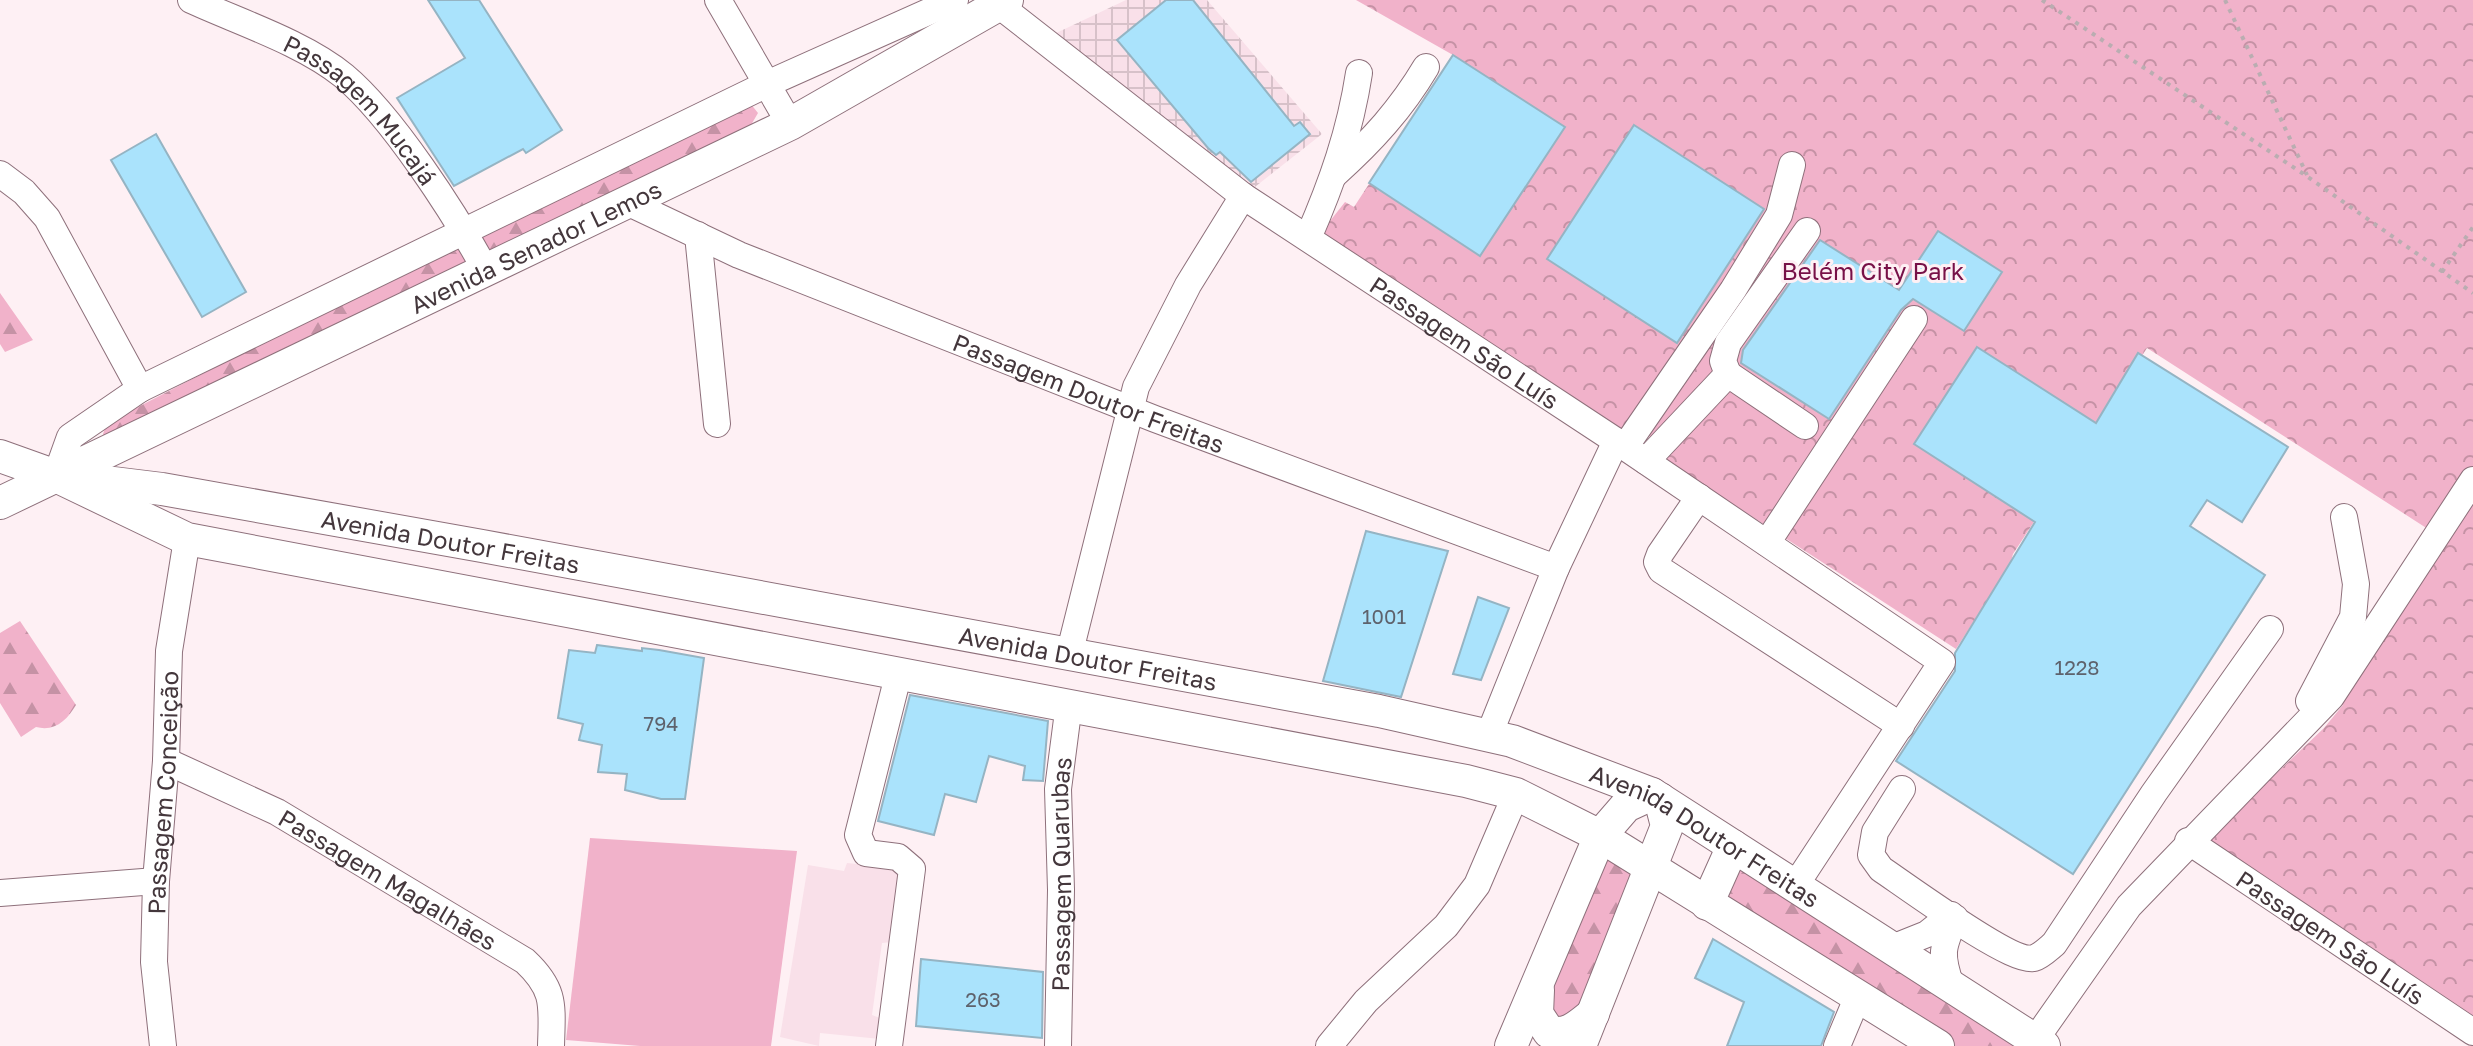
<svg xmlns="http://www.w3.org/2000/svg" width="2473" height="1046" font-family="'Golos Text',sans-serif">
<style>
.built{fill:#f9e0e9}
.industrial{fill:url(#industrial-grid)}
.forest{fill:url(#forest-firs)}
.park{fill:url(#park-crowns)}
.pitch{fill:#f1b2ca}
.building{fill:#aae3fc;stroke:#95b4c3;stroke-width:2}
.lines{fill:none;stroke-linecap:round;stroke-linejoin:round}
.minor-casing{stroke:#8e707b;stroke-width:28}
.major-casing{stroke:#8e707b;stroke-width:34}
.path{stroke:#baadb1;stroke-width:4;stroke-dasharray:4 6;stroke-linecap:butt}
.minor{stroke:#fff;stroke-width:26}
.major{stroke:#fff;stroke-width:32}
.labels{text-anchor:middle;dominant-baseline:central;stroke-width:6;stroke-linejoin:round;paint-order:stroke}
.number-label{font-size:20px;fill:#5e626c}
.street-label{font-size:24px;fill:#44373c;stroke:#fef0f4}
.park-label{font-size:24px;fill:#771047;stroke:#fef0f4}
</style>
<defs>
<pattern id="industrial-grid" width="8" height="8" patternUnits="userSpaceOnUse" patternTransform="scale(2)"><rect width="8" height="8" fill="#f9e0e9"/><path d="M0 4h8M4 0v8" fill="none" stroke="#d7c1c9"/></pattern>
<pattern id="forest-firs" width="22" height="20" patternUnits="userSpaceOnUse" patternTransform="scale(2)"><rect width="22" height="20" fill="#f1b2ca"/><path d="M5 1l3.5 6h-7zM16 11l3.5 6h-7z" fill="#c592a5"/></pattern>
<pattern id="park-crowns" width="20" height="18" patternUnits="userSpaceOnUse" patternTransform="scale(2)"><rect width="20" height="18" fill="#f1b2ca"/><path d="M2 6a3 3 0 1 1 6 0M12 15a3 3 0 1 1 6 0" fill="none" stroke="#c592a5"/></pattern>
</defs>
<rect width="100%" height="100%" fill="#fef0f4"/>
<path class="built" d="M 847,863 L 896,868 L 900,878 L 892,942 L 882,943 L 872,1015 L 880,1018 L 880,1039 L 820,1033 L 819,1046 L 780,1037 L 808,865 L 844,871 Z"/>
<path class="industrial" d="M 1126,0 L 1207,0 L 1322,134 L 1251,190 L 1052,35 Z"/>
<path class="forest" d="M 750,103 L 758,113 L 744,137 L 108,444 L 103,434 L 107,423 L 430,256 Z
M 0,293 L 33,340 L 5,352 L 0,344 Z
M 20,621 L 76,705 C 67,720 55,732 36,727 L 21,737 L 0,703 L 0,633 Z
M 1609,857 L 1636,874 L 1577,1013 L 1556,1019 L 1546,986 Z
M 1735,864 L 2016,1046 L 1950,1046 L 1714,902 Z"/>
<path class="park" d="M 1356,0 L 2473,0 L 2473,1025 L 2198,848 L 2324,728 L 2343,705 L 2323,692 L 2431,531 L 2147,348 L 2013,554 L 2010,565 L 1956,649 L 1665,460 L 1648,434 L 1622,429 L 1319,235 L 1345,202 L 1354,207 L 1453,55 Z"/>
<path class="pitch" d="M 590,838 L 797,851 L 771,1046 L 640,1046 L 566,1040 Z"/>
<path class="building" d="M 428,0 L 479,0 L 562,130 L 526,153 L 523,149 L 454,186 L 397,98 L 465,58 Z
M 1166,0 L 1193,0 L 1294,126 L 1300,122 L 1310,134 L 1251,182 L 1220,152 L 1216,155 L 1208,148 L 1117,40 Z
M 1453,55 L 1565,127 L 1480,256 L 1369,183 Z
M 1634,125 L 1764,209 L 1677,343 L 1547,259 Z
M 156,134 L 246,292 L 202,317 L 111,160 Z
M 1938,231 L 2002,272 L 1964,331 L 1913,299 L 1901,310 L 1829,419 L 1741,363 L 1743,350 L 1820,240 L 1899,290 Z
M 1977,347 L 2096,423 L 2138,353 L 2288,447 L 2242,522 L 2207,500 L 2190,526 L 2265,575 L 2073,874 L 1896,761 L 1955,671 L 1955,653 L 2035,522 L 1914,444 Z
M 1366,531 L 1448,551 L 1401,697 L 1323,681 Z
M 1478,597 L 1509,608 L 1481,680 L 1453,674 Z
M 597,645 L 642,651 L 642,648 L 659,650 L 704,658 L 685,799 L 661,799 L 625,790 L 627,774 L 598,772 L 602,745 L 579,740 L 583,724 L 558,718 L 569,650 L 595,653 Z
M 910,695 L 1048,721 L 1043,781 L 1023,780 L 1025,766 L 989,756 L 976,802 L 945,794 L 934,835 L 878,821 Z
M 1713,939 L 1834,1012 L 1821,1046 L 1727,1046 L 1744,1002 L 1695,978 Z
M 921,959 L 1043,972 L 1042,1038 L 916,1026 Z"/>
<g class="lines">
<defs>
<g id="minor">
<path id="s1" d="M 191,0 C 239,22 304,43 344,76 C 392,116 455,214 485,269"/>
<path d="M 718,0 L 790,124"/>
<path id="s2" d="M 1000,6 L 1243,196 L 1616,441 L 1942,662 L 1795,886"/>
<path d="M 0,174 L 24,192 L 47,218 L 140,389"/>
<path d="M 1335,174 C 1372,141 1401,109 1426,67"/>
<path id="s3" d="M 627,202 L 739,255 L 1155,419 L 1556,568"/>
<path d="M 698,235 L 717,424"/>
<path d="M 1308,238 C 1332,183 1350,132 1359,73"/>
<path d="M 1728,374 L 1723,361 L 1728,343 L 1807,231"/>
<path d="M 1625,447 L 1733,290 L 1779,215 L 1792,165"/>
<path d="M 1646,461 L 1728,374 L 1805,426"/>
<path d="M 56,476 L 70,437 L 140,389 L 767,84 L 955,0"/>
<path d="M 1699,497 L 1660,554 L 1657,562 L 1661,570 L 1901,726"/>
<path d="M 1767,543 L 1914,319"/>
<path d="M 1069,655 L 1136,387 L 1188,285 L 1243,196"/>
<path d="M 2309,701 L 2353,617 L 2356,584 L 2344,517"/>
<path d="M 1489,735 L 1556,568 L 1616,441"/>
<path id="s4" d="M 166,761 L 277,812 L 525,961 C 556,990 552,1006 551,1046"/>
<path d="M 1902,789 L 1875,832 L 1871,855 L 1881,869 C 1905,885 2012,964 2034,958 C 2041,956 2049,948 2054,944 L 2154,793 L 2270,629"/>
<path id="s5" d="M 2188,841 L 2473,1032"/>
<path d="M 0,893 L 156,881"/>
<path d="M 1892,948 L 1927,934 L 1951,915"/>
<path d="M 1951,986 C 1940,954 1942,948 1955,918"/>
<path d="M 2035,1040 L 2129,906 L 2331,697 L 2473,480"/>
<path id="s6" d="M 163,1046 L 154,962 L 156,881 L 166,761 L 169,651 L 187,539"/>
<path d="M 889,1046 L 912,869 L 898,857 L 866,853 L 858,835 L 899,672"/>
<path id="s7" d="M 1058,1046 L 1061,890 L 1058,789 L 1069,704"/>
<path d="M 1329,1046 L 1366,1001 L 1446,926 L 1477,885 L 1516,794"/>
<path d="M 1837,1046 L 1858,996"/>
</g>
<g id="major">
<path d="M 0,456 L 56,476 L 187,539 L 1466,781 L 1516,794 L 1600,836 L 1938,1046"/>
<path id="s8" d="M 56,476 L 162,489 L 482,546 L 1379,711 L 1512,741 L 1652,794 L 2044,1046"/>
<path id="s9" d="M 0,503 L 790,124 L 1007,0"/>
<path d="M 1707,904 L 1733,846"/>
<path d="M 1538,990 L 1537,1014 L 1549,1032 C 1568,1037 1579,1025 1593,1014"/>
<path d="M 1511,1046 L 1600,836 L 1626,806 L 1652,794"/>
<path d="M 1580,1046 L 1667,826 L 1660,799"/>
</g>
</defs>
<use href="#minor" class="minor-casing"/>
<use href="#major" class="major-casing"/>
<path class="path" d="M 2042,0 L 2308,177 L 2473,293
M 2225,0 L 2307,175
M 2442,272 L 2473,227"/>
<use href="#minor" class="minor"/>
<use href="#major" class="major"/>
</g>
<g class="labels">
<g class="number-label">
<text x="1384" y="616">1001</text>
<text x="2077" y="667">1228</text>
<text x="661" y="723">794</text>
<text x="983" y="999">263</text>
</g>
<g class="street-label">
<text stroke="none"><textPath href="#s1" startOffset="206">Passagem Mucajá</textPath></text>
<text stroke="none"><textPath href="#s9" startOffset="594">Avenida Senador Lemos</textPath></text>
<text stroke="none"><textPath href="#s2" startOffset="574">Passagem São Luís</textPath></text>
<text stroke="none"><textPath href="#s3" startOffset="500">Passagem Doutor Freitas</textPath></text>
<text stroke="none"><textPath href="#s8" startOffset="400">Avenida Doutor Freitas</textPath></text>
<text stroke="none"><textPath href="#s8" startOffset="1048">Avenida Doutor Freitas</textPath></text>
<text stroke="none"><textPath href="#s6" startOffset="254">Passagem Conceição</textPath></text>
<text stroke="none"><textPath href="#s8" startOffset="1696">Avenida Doutor Freitas</textPath></text>
<text stroke="none"><textPath href="#s7" startOffset="172">Passagem Quarubas</textPath></text>
<text stroke="none"><textPath href="#s4" startOffset="252">Passagem Magalhães</textPath></text>
<text stroke="none"><textPath href="#s5" startOffset="172">Passagem São Luís</textPath></text>
</g>
<g class="park-label">
<text x="1873" y="270">Belém City Park</text>
</g>
</g>
</svg>
